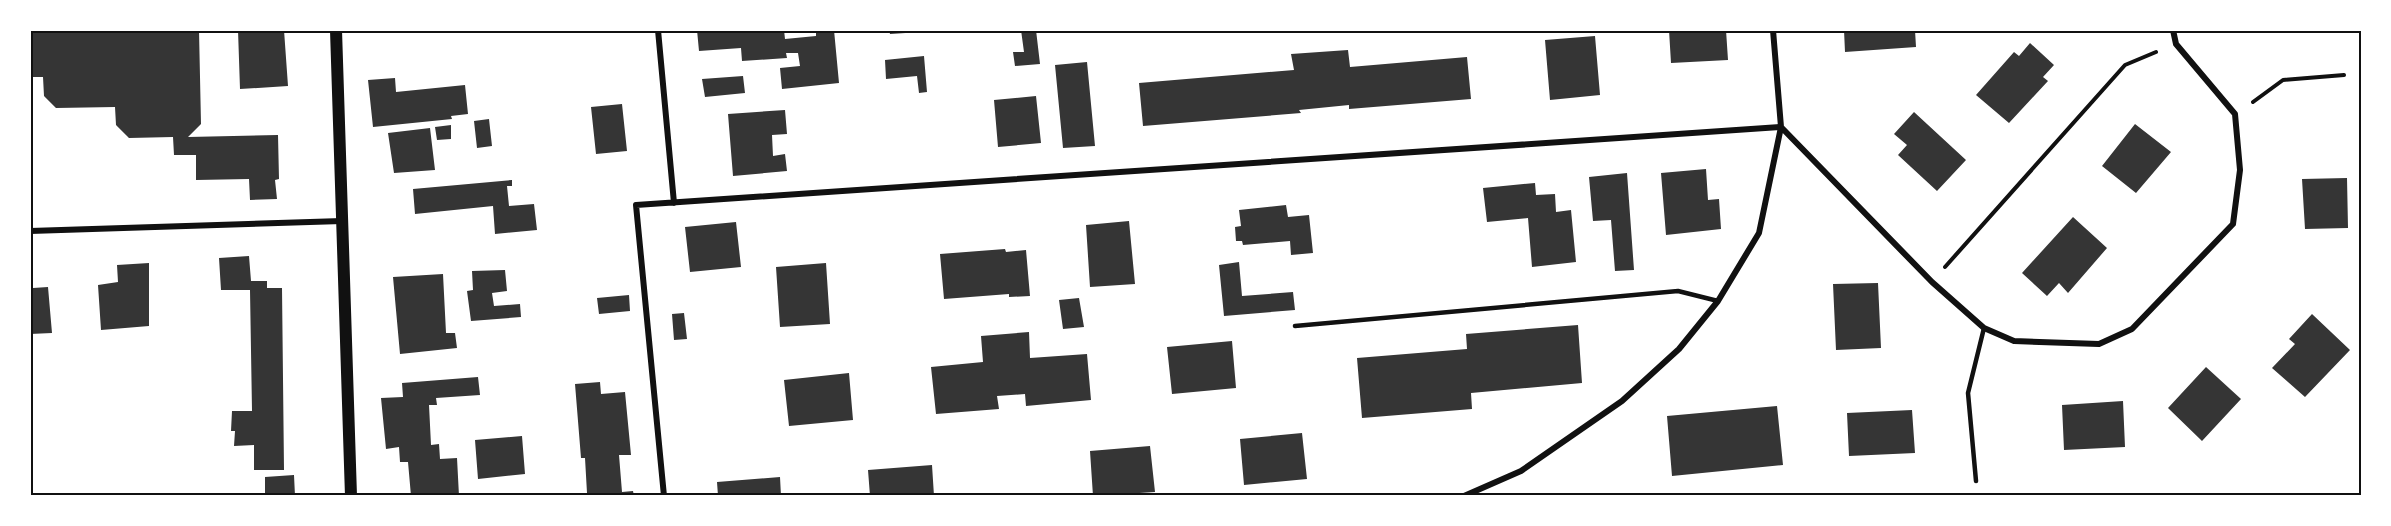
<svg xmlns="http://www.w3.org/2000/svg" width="2391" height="526" font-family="Roboto,sans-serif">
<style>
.building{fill:#353535}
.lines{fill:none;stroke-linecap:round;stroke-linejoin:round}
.path{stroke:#111;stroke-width:4}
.service{stroke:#111;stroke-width:4.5}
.minor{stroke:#111;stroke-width:6}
.secondary{stroke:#111;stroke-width:12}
.neatline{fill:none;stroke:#111;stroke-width:2}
</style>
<rect width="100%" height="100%" fill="#fff"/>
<path class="building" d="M 30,30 L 199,30 L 201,124 L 188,137 L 278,135 L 279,179 L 275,180 L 277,199 L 250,200 L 249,179 L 196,180 L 196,155 L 174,155 L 173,137 L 129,138 L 116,125 L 115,107 L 56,108 L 44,96 L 43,77 L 30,77 Z
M 238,30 L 284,30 L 288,86 L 240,89 Z
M 697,30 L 784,30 L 785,39 L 816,36 L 816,30 L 834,30 L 839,83 L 782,89 L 780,68 L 800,66 L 798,53 L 786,53 L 787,58 L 742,61 L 741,48 L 699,51 Z
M 889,30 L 921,30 L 921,32 L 890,34 Z
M 1021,30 L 1036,30 L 1040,64 L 1015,66 L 1013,52 L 1024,52 Z
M 1669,30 L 1726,30 L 1728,60 L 1671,63 Z
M 1844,30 L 1915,30 L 1916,47 L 1845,52 Z
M 1595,36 L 1600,95 L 1550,100 L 1545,40 Z
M 2030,43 L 2054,65 L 2043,77 L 2048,81 L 2009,123 L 1976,95 L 2014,52 L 2019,56 Z
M 1348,50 L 1350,67 L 1467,57 L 1471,99 L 1349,109 L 1349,105 L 1299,110 L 1301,113 L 1143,126 L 1139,83 L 1294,70 L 1291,54 Z
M 924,56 L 927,92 L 919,93 L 917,76 L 886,79 L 885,60 Z
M 1087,62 L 1095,146 L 1063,148 L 1055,65 Z
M 743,76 L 745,93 L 705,97 L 702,79 Z
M 395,78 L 396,92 L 465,85 L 468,114 L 451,116 L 452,119 L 373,127 L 368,80 Z
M 1036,96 L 1041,143 L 998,147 L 994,100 Z
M 622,104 L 627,151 L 596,154 L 591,107 Z
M 785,110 L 787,134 L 772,135 L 773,156 L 785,154 L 787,171 L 733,176 L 728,114 Z
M 1914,112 L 1966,160 L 1937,191 L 1898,155 L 1907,145 L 1894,134 Z
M 489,119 L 492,146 L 477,148 L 474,121 Z
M 2135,124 L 2171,152 L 2136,193 L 2102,166 Z
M 451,125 L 451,139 L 437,140 L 435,127 Z
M 430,128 L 435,170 L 394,173 L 388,133 Z
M 1706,169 L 1708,200 L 1719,199 L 1721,229 L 1666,235 L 1661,173 Z
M 1627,173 L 1634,270 L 1615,271 L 1611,220 L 1593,221 L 1589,177 Z
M 2347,178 L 2348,228 L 2305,229 L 2302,179 Z
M 512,180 L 512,186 L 507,186 L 509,206 L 534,204 L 537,230 L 495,234 L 493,206 L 415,214 L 413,189 Z
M 1535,183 L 1536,195 L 1555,194 L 1556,212 L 1571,210 L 1576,262 L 1532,267 L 1528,218 L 1487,222 L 1483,188 Z
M 1286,205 L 1288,217 L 1309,215 L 1313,253 L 1291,255 L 1290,241 L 1243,245 L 1242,241 L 1236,241 L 1235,227 L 1241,226 L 1239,210 Z
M 2073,217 L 2107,248 L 2068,293 L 2059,283 L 2047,296 L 2022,273 Z
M 1129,221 L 1135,284 L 1090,287 L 1086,225 Z
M 736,222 L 741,267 L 690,272 L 685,227 Z
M 1005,249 L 1006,252 L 1026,250 L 1030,296 L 1009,297 L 1009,294 L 944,299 L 940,254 Z
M 249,256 L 251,281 L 267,281 L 267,288 L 282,288 L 284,470 L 254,470 L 254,445 L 234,446 L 235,431 L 231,431 L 232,411 L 252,411 L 250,290 L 221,290 L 219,258 Z
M 1239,262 L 1242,296 L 1293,292 L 1295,310 L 1224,316 L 1219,265 Z
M 149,263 L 149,326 L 101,330 L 98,285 L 118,282 L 117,265 Z
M 826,263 L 830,324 L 780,327 L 776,267 Z
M 505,270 L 507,291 L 492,293 L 494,306 L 520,304 L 521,317 L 471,321 L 467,291 L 473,290 L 472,271 Z
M 443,274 L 446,333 L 455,333 L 457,348 L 400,354 L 393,277 Z
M 30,275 L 33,288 L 48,287 L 52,333 L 30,334 Z
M 1878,283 L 1881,348 L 1836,350 L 1833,284 Z
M 629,295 L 630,311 L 599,314 L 597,298 Z
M 1079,298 L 1084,327 L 1063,329 L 1059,300 Z
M 684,313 L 687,339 L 674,340 L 672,314 Z
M 2312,314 L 2350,350 L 2305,397 L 2272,368 L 2295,344 L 2289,339 Z
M 1578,325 L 1582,383 L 1471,393 L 1472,409 L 1362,418 L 1357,358 L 1467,349 L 1466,334 Z
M 1029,332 L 1030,358 L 1087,354 L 1091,400 L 1026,406 L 1025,394 L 997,396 L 999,409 L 936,414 L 931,367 L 983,362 L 981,336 Z
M 1232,341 L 1236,388 L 1172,394 L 1167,347 Z
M 2206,367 L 2241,399 L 2202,441 L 2168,408 Z
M 849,373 L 853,420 L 789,426 L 784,380 Z
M 478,377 L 480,395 L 436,398 L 437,405 L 429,405 L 431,445 L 439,444 L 440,459 L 457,458 L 459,496 L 411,496 L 408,462 L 400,462 L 399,447 L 386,449 L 381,398 L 403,397 L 402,383 Z
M 600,382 L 601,394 L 625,392 L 631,455 L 619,455 L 622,492 L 633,491 L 634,496 L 584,496 L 584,493 L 587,493 L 585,458 L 581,458 L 575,384 Z
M 2123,401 L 2125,447 L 2064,450 L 2062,405 Z
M 1777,406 L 1783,465 L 1672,476 L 1667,416 Z
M 1912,410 L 1915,453 L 1849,456 L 1847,413 Z
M 1302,433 L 1307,479 L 1244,485 L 1240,439 Z
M 522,436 L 525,474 L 478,479 L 475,440 Z
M 1150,446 L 1155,492 L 1093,496 L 1090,451 Z
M 932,465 L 934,496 L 870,496 L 868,470 Z
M 294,475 L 295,496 L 265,496 L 265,477 Z
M 780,477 L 781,496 L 718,496 L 717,482 Z"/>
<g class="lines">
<path class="path" d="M 2253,102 L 2283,80 L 2344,75
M 1945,267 L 2125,65 L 2156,52"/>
<path class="service" d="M 1295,326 L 1678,291 L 1718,301
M 1976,481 L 1968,393 L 1984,328"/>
<path class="minor" d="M 658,30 L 674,203
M 30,231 L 342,221
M 664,496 L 636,205 L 1781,127 L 1932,282 L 1984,328 L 2014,341 L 2099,344 L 2132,329 L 2233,224 L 2240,170 L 2235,114 L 2176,44 L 2173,30
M 1464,496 L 1521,471 L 1622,401 L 1679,349 L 1718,301 L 1759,233 L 1781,127 L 1773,30"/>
<path class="secondary" d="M 336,30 L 351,496"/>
</g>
<rect width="2391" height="526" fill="none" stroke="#ffffff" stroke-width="63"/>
<rect x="32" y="32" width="2328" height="462" class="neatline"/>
</svg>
